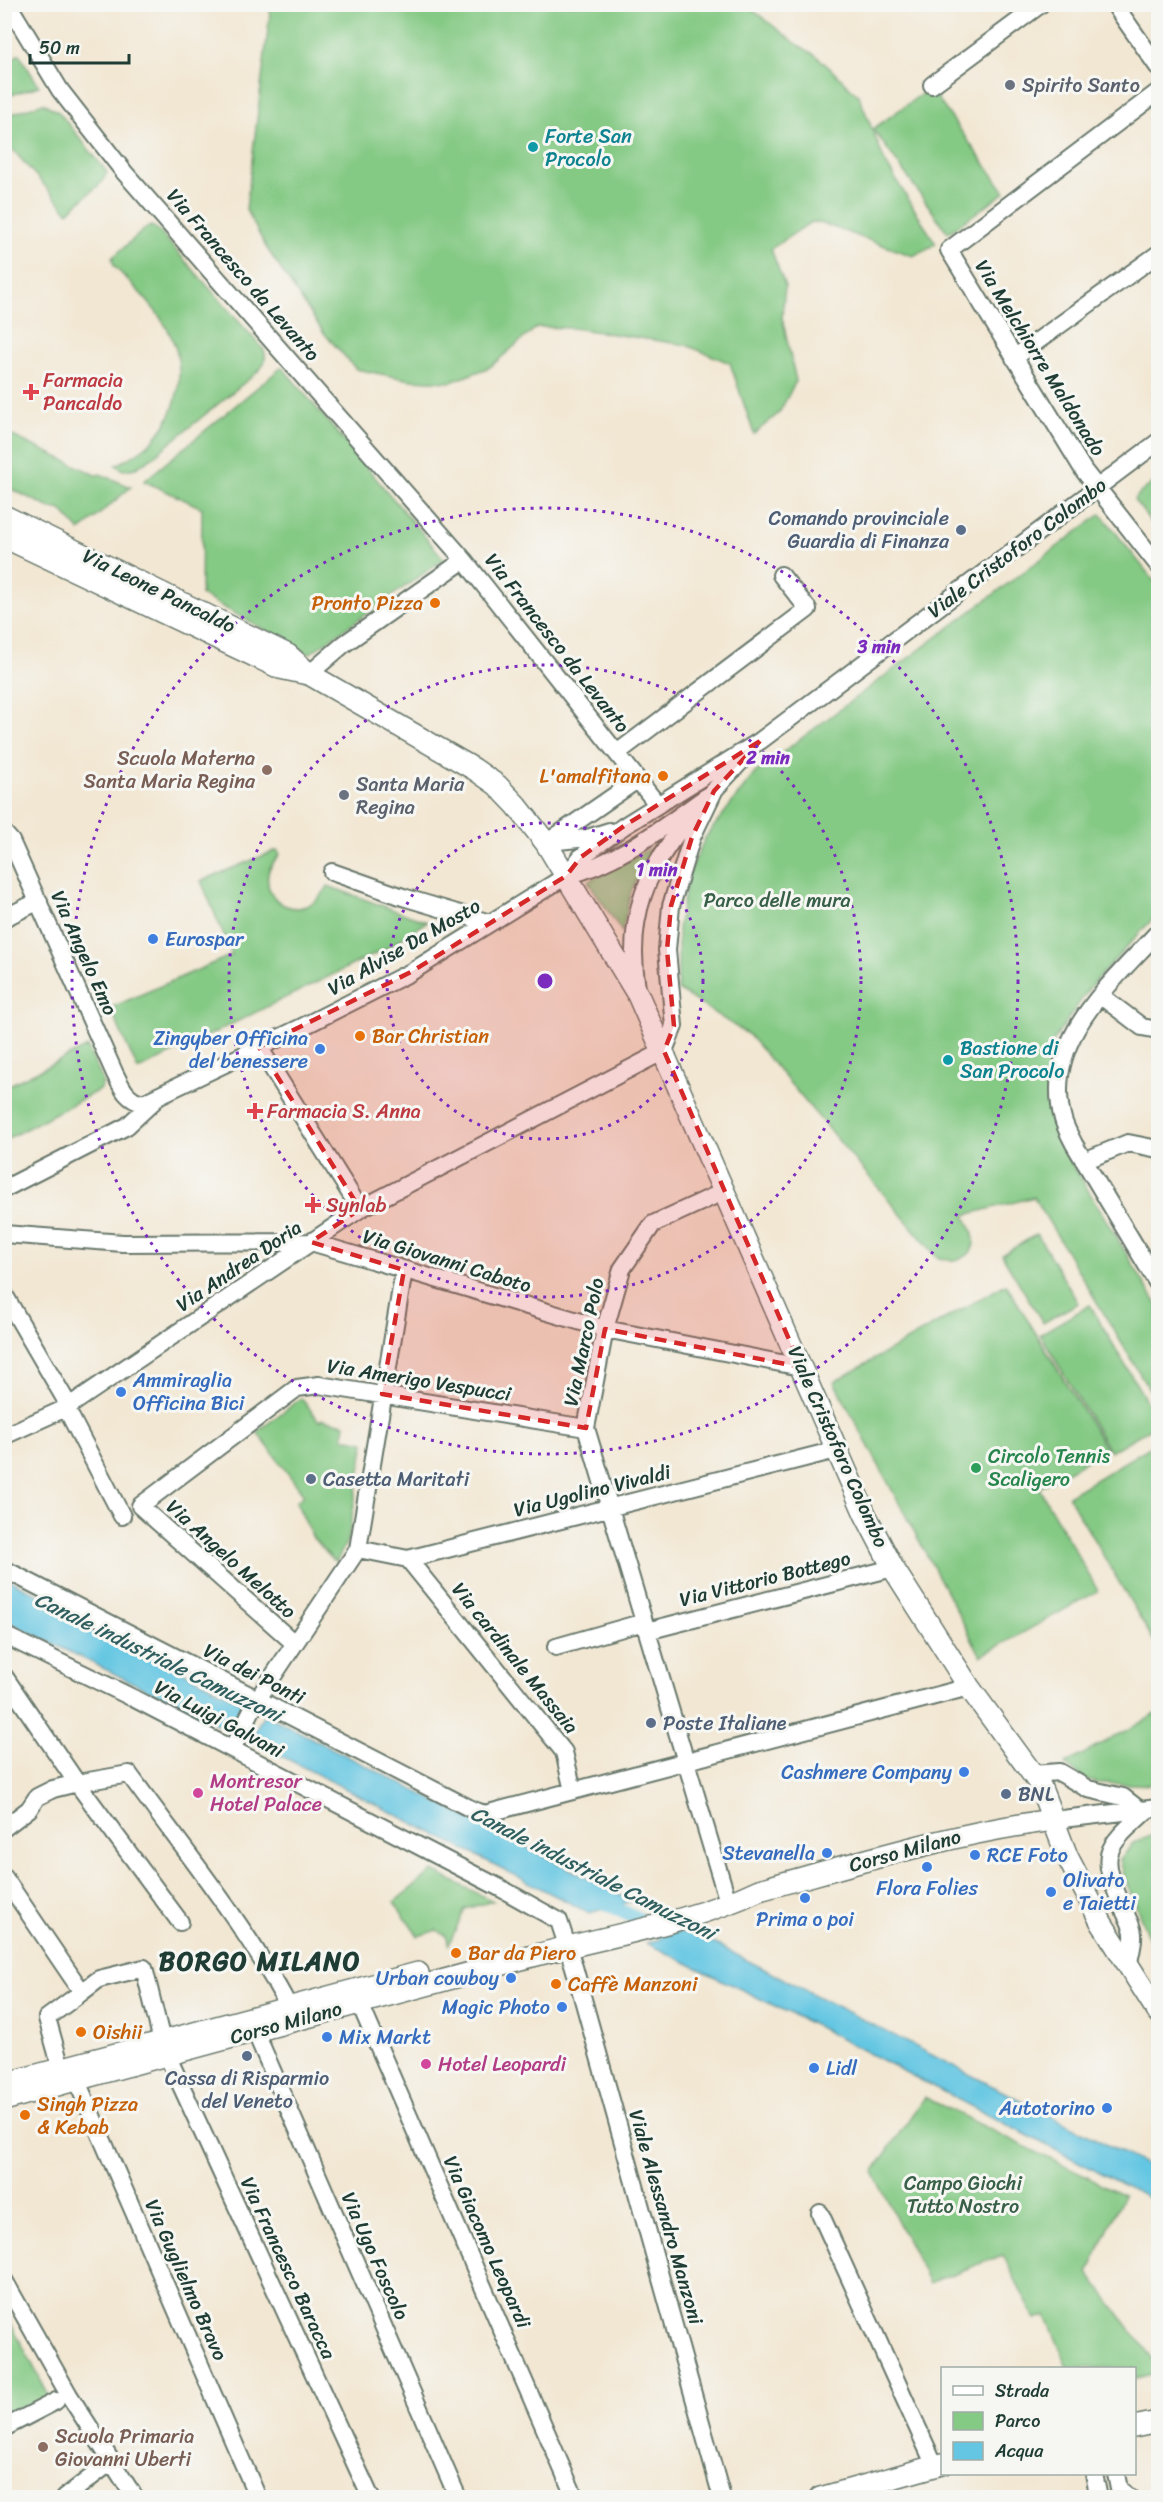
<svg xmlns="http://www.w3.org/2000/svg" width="1163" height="2502" font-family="Sriracha,sans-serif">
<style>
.green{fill:#84c984;stroke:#52835c;stroke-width:1.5}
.water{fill:#64c6e2;stroke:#42828b;stroke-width:1.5}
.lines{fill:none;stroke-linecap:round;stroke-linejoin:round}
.canal{stroke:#64c6e2;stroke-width:14}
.minor-casing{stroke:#69786c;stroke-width:20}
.major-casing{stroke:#69786c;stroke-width:24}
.minor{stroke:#fff;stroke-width:16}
.major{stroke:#fff;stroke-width:21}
.marked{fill:#d62828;fill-opacity:0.2;stroke:#d62828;stroke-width:4.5;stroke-dasharray:12 8;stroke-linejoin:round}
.ring{fill:none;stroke:#7b2cbf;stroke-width:3;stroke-dasharray:3 6}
.worship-dot{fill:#6b7280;stroke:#f6f6f2;stroke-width:2}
.culture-dot{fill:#0f9aa8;stroke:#f6f6f2;stroke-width:2}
.health-dot{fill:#e0444e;stroke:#f6f6f2;stroke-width:2}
.service-dot{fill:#5c6f8a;stroke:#f6f6f2;stroke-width:2}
.food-dot{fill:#e8710a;stroke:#f6f6f2;stroke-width:2}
.education-dot{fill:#8d6e63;stroke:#f6f6f2;stroke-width:2}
.shop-dot{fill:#3f7fe0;stroke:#f6f6f2;stroke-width:2}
.leisure-dot{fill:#2e9e5b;stroke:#f6f6f2;stroke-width:2}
.hotel-dot{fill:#d1479c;stroke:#f6f6f2;stroke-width:2}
.labels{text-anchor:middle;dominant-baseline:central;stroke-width:6;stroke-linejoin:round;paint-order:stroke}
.worship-label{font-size:20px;fill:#5b616d;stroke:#f6f6f2;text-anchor:start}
.culture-label{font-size:20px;fill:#0d838f;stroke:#f6f6f2;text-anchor:start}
.street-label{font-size:20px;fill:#1f3d34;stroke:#f6f6f2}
.health-label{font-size:20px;fill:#be3a42;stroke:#f6f6f2;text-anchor:start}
.service-label{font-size:20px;fill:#4e5e75;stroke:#f6f6f2;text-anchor:start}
.food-label{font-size:20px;fill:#c56008;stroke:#f6f6f2;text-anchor:start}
.education-label{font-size:20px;fill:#785e54;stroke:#f6f6f2;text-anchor:end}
.park-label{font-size:20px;fill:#386048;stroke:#f6f6f2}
.shop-label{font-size:20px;fill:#366cbe;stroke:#f6f6f2;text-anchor:start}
.leisure-label{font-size:20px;fill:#27864d;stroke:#f6f6f2;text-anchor:start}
.hotel-label{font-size:20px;fill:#b23c85;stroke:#f6f6f2;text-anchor:start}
.water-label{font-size:21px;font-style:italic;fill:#305f60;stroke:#f6f6f2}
.district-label{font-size:26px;font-weight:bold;letter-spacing:1.5px;fill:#1f3d34;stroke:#f6f6f2}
.centre{fill:#7b2cbf;stroke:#f6f6f2;stroke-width:3}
.ring-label{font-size:18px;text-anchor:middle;font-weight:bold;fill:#7b2cbf;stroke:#f6f6f2;stroke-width:6;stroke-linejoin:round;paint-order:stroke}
</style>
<rect width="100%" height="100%" fill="#f6f6f2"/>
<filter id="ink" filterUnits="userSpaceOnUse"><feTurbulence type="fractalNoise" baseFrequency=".0167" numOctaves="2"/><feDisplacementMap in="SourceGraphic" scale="12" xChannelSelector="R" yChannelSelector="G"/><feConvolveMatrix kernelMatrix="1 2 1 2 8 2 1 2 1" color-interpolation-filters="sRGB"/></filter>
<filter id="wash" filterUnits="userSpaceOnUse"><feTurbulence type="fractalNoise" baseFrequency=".008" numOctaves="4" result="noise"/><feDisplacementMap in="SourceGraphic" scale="24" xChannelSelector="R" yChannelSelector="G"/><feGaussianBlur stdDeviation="1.35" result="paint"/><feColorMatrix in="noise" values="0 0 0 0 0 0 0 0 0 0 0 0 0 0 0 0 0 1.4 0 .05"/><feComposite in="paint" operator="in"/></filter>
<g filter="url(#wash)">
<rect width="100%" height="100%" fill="#f2e7d3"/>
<path class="green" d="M 271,5 L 746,5 L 797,44 L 818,57 L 859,96 L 885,162 L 936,244 L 913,256 L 824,224 L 811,222 L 771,249 L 785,286 L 782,317 L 796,381 L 779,413 L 754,434 L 730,363 L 686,345 L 573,328 L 537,327 L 490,367 L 451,382 L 411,380 L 356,369 L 323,332 L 266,247 L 246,209 Z
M 19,54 L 39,86 L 5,97 L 5,64 Z
M 930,88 L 1005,192 L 948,233 L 873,129 Z
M 43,103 L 59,112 L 107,172 L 102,182 L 68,212 L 5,141 L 5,116 Z
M 152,226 L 158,230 L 264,350 C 268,361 263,367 255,374 L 153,457 L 136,468 L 123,470 L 116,465 C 127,459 138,454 148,445 C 179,417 189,368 168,330 C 155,306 133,286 114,266 L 112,258 L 146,228 Z
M 282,367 L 444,559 L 309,654 L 201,595 L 202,508 L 144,481 Z
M 4,432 L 96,475 L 100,474 L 131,487 L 80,531 L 60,509 L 52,509 L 5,486 Z
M 1158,479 L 1158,531 L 1134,500 L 1140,493 Z
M 1101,514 L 1158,586 L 1158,913 L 1090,987 L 1054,1040 L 1048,1082 L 1049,1115 L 1065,1152 L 1158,1306 L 1158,1404 L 1034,1197 L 965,1215 C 968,1223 973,1231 974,1239 C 975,1259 952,1264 937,1257 L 749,1035 L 678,990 L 678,928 L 688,876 L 705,838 L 755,773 Z
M 651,848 L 631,892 L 622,932 L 588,881 Z
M 277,850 L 280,854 C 276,859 271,865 269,870 C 259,902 304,928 328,886 L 427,922 L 389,947 L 138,1070 L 110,1008 L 232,955 L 201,881 Z
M 87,1047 L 103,1081 L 101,1089 L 5,1140 L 5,1087 Z
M 1037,1234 L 1078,1303 L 1043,1323 L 1002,1255 Z
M 1006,1284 L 1106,1449 L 1039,1488 L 1098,1591 L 981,1656 L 834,1382 Z
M 1090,1305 L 1158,1421 L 1158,1424 L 1110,1452 L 1040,1334 Z
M 301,1398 L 319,1421 L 322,1419 L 345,1424 L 343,1438 L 365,1442 L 348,1539 L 337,1561 L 333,1560 L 313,1538 L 296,1502 L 304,1495 L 257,1432 Z
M 1158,1442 L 1158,1648 L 1068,1496 Z
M 1158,1713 L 1158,1785 L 1099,1783 L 1086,1780 L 1065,1764 Z
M 1158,1833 L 1158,1950 L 1155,1953 L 1125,1879 L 1120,1860 L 1133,1843 Z
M 433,1871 L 493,1901 L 465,1909 L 449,1944 L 446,1936 L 437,1930 L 418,1936 L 394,1902 Z
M 924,2097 L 1124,2195 L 1088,2273 L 1158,2366 L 1158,2373 L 1135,2378 L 1134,2368 L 1068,2368 L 1046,2315 L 1035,2319 L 1003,2255 L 929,2283 L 873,2172 Z
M 4,2310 L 51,2400 L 4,2425 Z"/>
<path class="water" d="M 4,1577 L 245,1704 L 231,1731 L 5,1620 Z
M 264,1714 L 633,1901 L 589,1913 L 250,1740 Z
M 690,1931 L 1158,2171 L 1158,2203 L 816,2026 L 646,1943 Z"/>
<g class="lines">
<path class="canal" d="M 597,1899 L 688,1944"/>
</g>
</g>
<g filter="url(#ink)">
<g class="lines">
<defs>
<path id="minor" d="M 8,4 L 60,90 L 124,172 L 464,560 L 657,804
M 1114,4 L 1158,67
M 932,85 L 1041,4
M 1158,92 L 949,250 L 1084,471 L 1158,565
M 1014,358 L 1158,254
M 309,674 L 344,644 L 464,560
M 617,753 L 808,609 L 781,575
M 4,833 L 11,841 L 115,1074 C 122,1088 127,1100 143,1103 L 302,1027 L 411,972 L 566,876 C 621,862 667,824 713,792
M 549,842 L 587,838 L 609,831
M 546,843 L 637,780
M 332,872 L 403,897 L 490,923
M 566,876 L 581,857 L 624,826 L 760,741 L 1158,442
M 4,918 L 39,901
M 1158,932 C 1112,983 1041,1041 1063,1119 C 1065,1127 1070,1136 1074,1144 L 1158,1284
M 637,989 C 620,881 677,830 745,757
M 1101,996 L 1142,1027 L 1158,1030
M 259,1047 L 360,1209
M 1084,1161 L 1128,1143 L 1158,1149
M 4,1189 L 127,1126 L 155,1100
M 4,1234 L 123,1243 L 311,1242 L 605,1329 L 801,1367
M 4,1294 L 65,1399 L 66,1408 L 122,1516
M 4,1436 L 66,1408 L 360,1209 L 664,1051 L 674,1026 L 667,950 L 671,906 L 692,837 L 714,791
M 358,1549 L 408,1559 L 836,1450
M 408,1559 L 564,1752 L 573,1791
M 4,1569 L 473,1810 L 485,1814 L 969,1687
M 647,1631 L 893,1568
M 4,1635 L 135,1699 L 502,1889 L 559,1921 L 574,1967 L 722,2498
M 294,1643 L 140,1506 L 297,1388 L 319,1385 L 586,1428
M 556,1647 L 644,1622
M 4,1676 L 77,1783 L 180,1922
M 232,1749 L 257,1700 L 358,1549 L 404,1270
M 1033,1774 L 1059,1772 L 1088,1789 L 1123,1797 L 1141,1811
M 1053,1820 L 1158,1808
M 4,1828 L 29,1809 L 37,1797 L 53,1789 L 77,1783 L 129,1774 C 184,1850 245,1924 289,2007
M 4,1877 L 82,1992 L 47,2018 L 61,2068
M 725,1892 L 586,1428 L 605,1329 L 622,1269 L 653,1224 L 725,1191
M 1128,1966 C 1130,1956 1134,1944 1133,1934 C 1133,1926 1126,1916 1123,1908 C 1099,1853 1103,1850 1146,1811
M 82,1992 L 99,1979 L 144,1968 L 162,2041
M 360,2004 L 575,2498
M 255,2031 L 458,2498
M 167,2055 L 371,2498
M 76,2079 L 258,2498
M 820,2213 L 935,2466
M 4,2280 L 69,2395 L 135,2498
M 4,2428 L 56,2401
M 1094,2474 L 1099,2498
M 1116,2474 L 1119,2489 L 1130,2498
M 64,2498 L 111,2462"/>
<path id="major" d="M 4,516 L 288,655 L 309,674 L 474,769 L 497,785 L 517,806 L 546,843 L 638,995 L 865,1514 L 893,1568 L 969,1687 L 1039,1783 L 1067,1856 L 1101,1922 L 1158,2012
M 4,537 L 280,668 L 308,674
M 4,2084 L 418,1973
M 4,2100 C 179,2050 355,2005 529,1957 C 606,1936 688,1924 759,1890 C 857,1863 953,1833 1053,1820
M 1134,2427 L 1158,2422
M 820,2498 L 942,2464"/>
</defs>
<use href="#minor" class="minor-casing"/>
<use href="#major" class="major-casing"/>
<use href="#minor" class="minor"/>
<use href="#major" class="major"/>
</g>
</g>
<path class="marked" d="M 760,741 L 714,791 L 692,837 L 671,906 L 667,950 L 674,1026 L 664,1051 L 801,1367 L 605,1329 L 586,1428 L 382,1394 L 404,1270 L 311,1242 L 360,1209 L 259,1047 L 411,972 L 566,876 L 581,857 L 624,826 Z"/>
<g class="ring">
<circle cx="545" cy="981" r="158"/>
<circle cx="545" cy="981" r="316"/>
<circle cx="545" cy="981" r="473"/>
</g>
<g class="worship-dot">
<circle cx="1010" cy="85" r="6"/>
<circle cx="344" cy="795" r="6"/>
</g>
<g class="culture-dot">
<circle cx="533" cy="147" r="6"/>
<circle cx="948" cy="1060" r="6"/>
</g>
<g class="health-dot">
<path d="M28 383h6v6h6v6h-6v6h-6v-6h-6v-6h6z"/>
<path d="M252 1102h6v6h6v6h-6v6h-6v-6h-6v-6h6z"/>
<path d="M310 1196h6v6h6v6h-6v6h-6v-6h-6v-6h6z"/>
</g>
<g class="service-dot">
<circle cx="961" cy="530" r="6"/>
<circle cx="311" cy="1479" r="6"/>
<circle cx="651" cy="1723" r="6"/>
<circle cx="1006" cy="1794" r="6"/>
<circle cx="247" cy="2056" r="6"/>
</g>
<g class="food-dot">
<circle cx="435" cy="603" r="6"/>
<circle cx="663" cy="776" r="6"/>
<circle cx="360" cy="1036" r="6"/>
<circle cx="456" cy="1953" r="6"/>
<circle cx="556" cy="1984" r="6"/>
<circle cx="81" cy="2032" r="6"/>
<circle cx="25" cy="2115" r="6"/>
</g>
<g class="education-dot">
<circle cx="267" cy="770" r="6"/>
<circle cx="43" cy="2447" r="6"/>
</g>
<g class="shop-dot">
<circle cx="153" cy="939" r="6"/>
<circle cx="320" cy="1049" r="6"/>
<circle cx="121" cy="1392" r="6"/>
<circle cx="964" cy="1772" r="6"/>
<circle cx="827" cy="1853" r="6"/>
<circle cx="975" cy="1855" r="6"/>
<circle cx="927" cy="1867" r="6"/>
<circle cx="1051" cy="1892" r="6"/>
<circle cx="805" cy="1898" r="6"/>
<circle cx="511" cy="1978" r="6"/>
<circle cx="562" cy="2007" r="6"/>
<circle cx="327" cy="2037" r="6"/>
<circle cx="814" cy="2068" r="6"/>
<circle cx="1107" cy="2108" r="6"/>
</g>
<circle class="leisure-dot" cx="976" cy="1468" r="6"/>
<g class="hotel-dot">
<circle cx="198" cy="1793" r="6"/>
<circle cx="426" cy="2064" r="6"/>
</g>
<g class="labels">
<g class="worship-label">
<text x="1022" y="85">Spirito Santo</text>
<text x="356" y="784">Santa Maria<tspan x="356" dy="23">Regina</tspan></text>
</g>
<g class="culture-label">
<text x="545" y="136">Forte San<tspan x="545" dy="23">Procolo</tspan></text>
<text x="960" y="1048">Bastione di<tspan x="960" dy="23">San Procolo</tspan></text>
</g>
<g class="street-label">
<text transform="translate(243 275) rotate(49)">Via Francesco da Levanto</text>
<text transform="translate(1040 358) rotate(58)">Via Melchiorre Maldonado</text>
<text transform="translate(1017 548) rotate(-37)">Viale Cristoforo Colombo</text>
<text transform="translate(159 591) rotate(26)">Via Leone Pancaldo</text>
<text transform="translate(557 643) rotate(52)">Via Francesco da Levanto</text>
<text transform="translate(404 947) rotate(-30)">Via Alvise Da Mosto</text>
<text transform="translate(84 953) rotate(66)">Via Angelo Emo</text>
<text transform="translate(447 1261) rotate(17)">Via Giovanni Caboto</text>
<text transform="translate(239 1266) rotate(-34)">Via Andrea Doria</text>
<text transform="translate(584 1342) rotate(-78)">Via Marco Polo</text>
<text transform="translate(419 1380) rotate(9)">Via Amerigo Vespucci</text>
<text transform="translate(838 1447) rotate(66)">Viale Cristoforo Colombo</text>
<text transform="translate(592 1491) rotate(-14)">Via Ugolino Vivaldi</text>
<text transform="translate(231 1559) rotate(42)">Via Angelo Melotto</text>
<text transform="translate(765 1579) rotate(-14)">Via Vittorio Bottego</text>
<text transform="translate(515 1658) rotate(51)">Via cardinale Massaia</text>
<text transform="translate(254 1674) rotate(27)">Via dei Ponti</text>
<text transform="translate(219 1719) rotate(28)">Via Luigi Galvani</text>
<text transform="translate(905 1851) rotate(-15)">Corso Milano</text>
<text transform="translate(286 2023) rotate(-15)">Corso Milano</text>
<text transform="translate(666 2217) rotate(74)">Viale Alessandro Manzoni</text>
<text transform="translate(487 2242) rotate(66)">Via Giacomo Leopardi</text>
<text transform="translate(375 2256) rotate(66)">Via Ugo Foscolo</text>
<text transform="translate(288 2268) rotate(65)">Via Francesco Baracca</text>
<text transform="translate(186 2280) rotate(66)">Via Guglielmo Bravo</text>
</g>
<g class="health-label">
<text x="43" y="380">Farmacia<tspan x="43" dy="23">Pancaldo</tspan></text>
<text x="267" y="1111">Farmacia S. Anna</text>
<text x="326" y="1205">Synlab</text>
</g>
<g class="service-label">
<text x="949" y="518" text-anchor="end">Comando provinciale<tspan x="949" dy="23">Guardia di Finanza</tspan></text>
<text x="323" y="1479">Casetta Maritati</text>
<text x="663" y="1723">Poste Italiane</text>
<text x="1018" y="1794">BNL</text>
<text x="247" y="2078" text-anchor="middle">Cassa di Risparmio<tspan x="247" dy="23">del Veneto</tspan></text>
</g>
<g class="food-label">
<text x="423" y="603" text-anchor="end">Pronto Pizza</text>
<text x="651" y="776" text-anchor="end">L'amalfitana</text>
<text x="372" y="1036">Bar Christian</text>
<text x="468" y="1953">Bar da Piero</text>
<text x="568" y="1984">Caffè Manzoni</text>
<text x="93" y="2032">Oishii</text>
<text x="37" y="2104">Singh Pizza<tspan x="37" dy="23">&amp; Kebab</tspan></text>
</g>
<g class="education-label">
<text x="255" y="758">Scuola Materna<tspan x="255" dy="23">Santa Maria Regina</tspan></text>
<text x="55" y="2436" text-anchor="start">Scuola Primaria<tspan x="55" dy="23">Giovanni Uberti</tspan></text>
</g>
<g class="park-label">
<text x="777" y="900">Parco delle mura</text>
<text x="963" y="2183">Campo Giochi<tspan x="963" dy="23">Tutto Nostro</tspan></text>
</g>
<g class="shop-label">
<text x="165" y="939">Eurospar</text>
<text x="308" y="1038" text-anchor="end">Zingyber Officina<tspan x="308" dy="23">del benessere</tspan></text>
<text x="133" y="1380">Ammiraglia<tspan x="133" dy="23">Officina Bici</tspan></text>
<text x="952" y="1772" text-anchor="end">Cashmere Company</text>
<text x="815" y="1853" text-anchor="end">Stevanella</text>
<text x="987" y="1855">RCE Foto</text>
<text x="1063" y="1880">Olivato<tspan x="1063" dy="23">e Taietti</tspan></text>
<text x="927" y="1888" text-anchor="middle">Flora Folies</text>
<text x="805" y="1919" text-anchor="middle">Prima o poi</text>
<text x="499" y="1978" text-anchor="end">Urban cowboy</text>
<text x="550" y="2007" text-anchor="end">Magic Photo</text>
<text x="339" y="2037">Mix Markt</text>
<text x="826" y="2068">Lidl</text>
<text x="1095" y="2108" text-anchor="end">Autotorino</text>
</g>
<g class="leisure-label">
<text x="988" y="1456">Circolo Tennis<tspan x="988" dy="23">Scaligero</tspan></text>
</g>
<g class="hotel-label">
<text x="210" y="1781">Montresor<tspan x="210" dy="23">Hotel Palace</tspan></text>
<text x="438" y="2064">Hotel Leopardi</text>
</g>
<g class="water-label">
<text transform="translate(158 1657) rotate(26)">Canale industriale Camuzzoni</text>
<text transform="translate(593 1873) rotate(27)">Canale industriale Camuzzoni</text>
</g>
<g class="district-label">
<text x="260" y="1961">BORGO MILANO</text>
</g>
</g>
<circle cx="545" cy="981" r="9" class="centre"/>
<g class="ring-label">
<text x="879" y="653">3 min</text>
<text x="768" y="764">2 min</text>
<text x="657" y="876">1 min</text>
</g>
<rect width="1163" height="2502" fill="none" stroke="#f6f6f2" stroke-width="24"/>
<rect x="941" y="2367" width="195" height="108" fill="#f6f6f2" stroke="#a0aca6" stroke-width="1.5"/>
<rect x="953" y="2386" width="30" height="9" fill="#ffffff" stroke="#a0aca6" stroke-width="1.5"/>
<text x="995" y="2397" font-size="18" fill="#1f3d34">Strada</text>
<rect x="953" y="2412" width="30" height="18" fill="#84c984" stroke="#a0aca6" stroke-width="1.5"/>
<text x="995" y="2427" font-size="18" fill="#1f3d34">Parco</text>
<rect x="953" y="2442" width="30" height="18" fill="#64c6e2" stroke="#a0aca6" stroke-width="1.5"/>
<text x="995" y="2457" font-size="18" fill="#1f3d34">Acqua</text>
<path d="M30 54v9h99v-9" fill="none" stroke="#1f3d34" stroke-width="3"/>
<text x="39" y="54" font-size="18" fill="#1f3d34" stroke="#f6f6f2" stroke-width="4.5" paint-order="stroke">50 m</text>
</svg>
